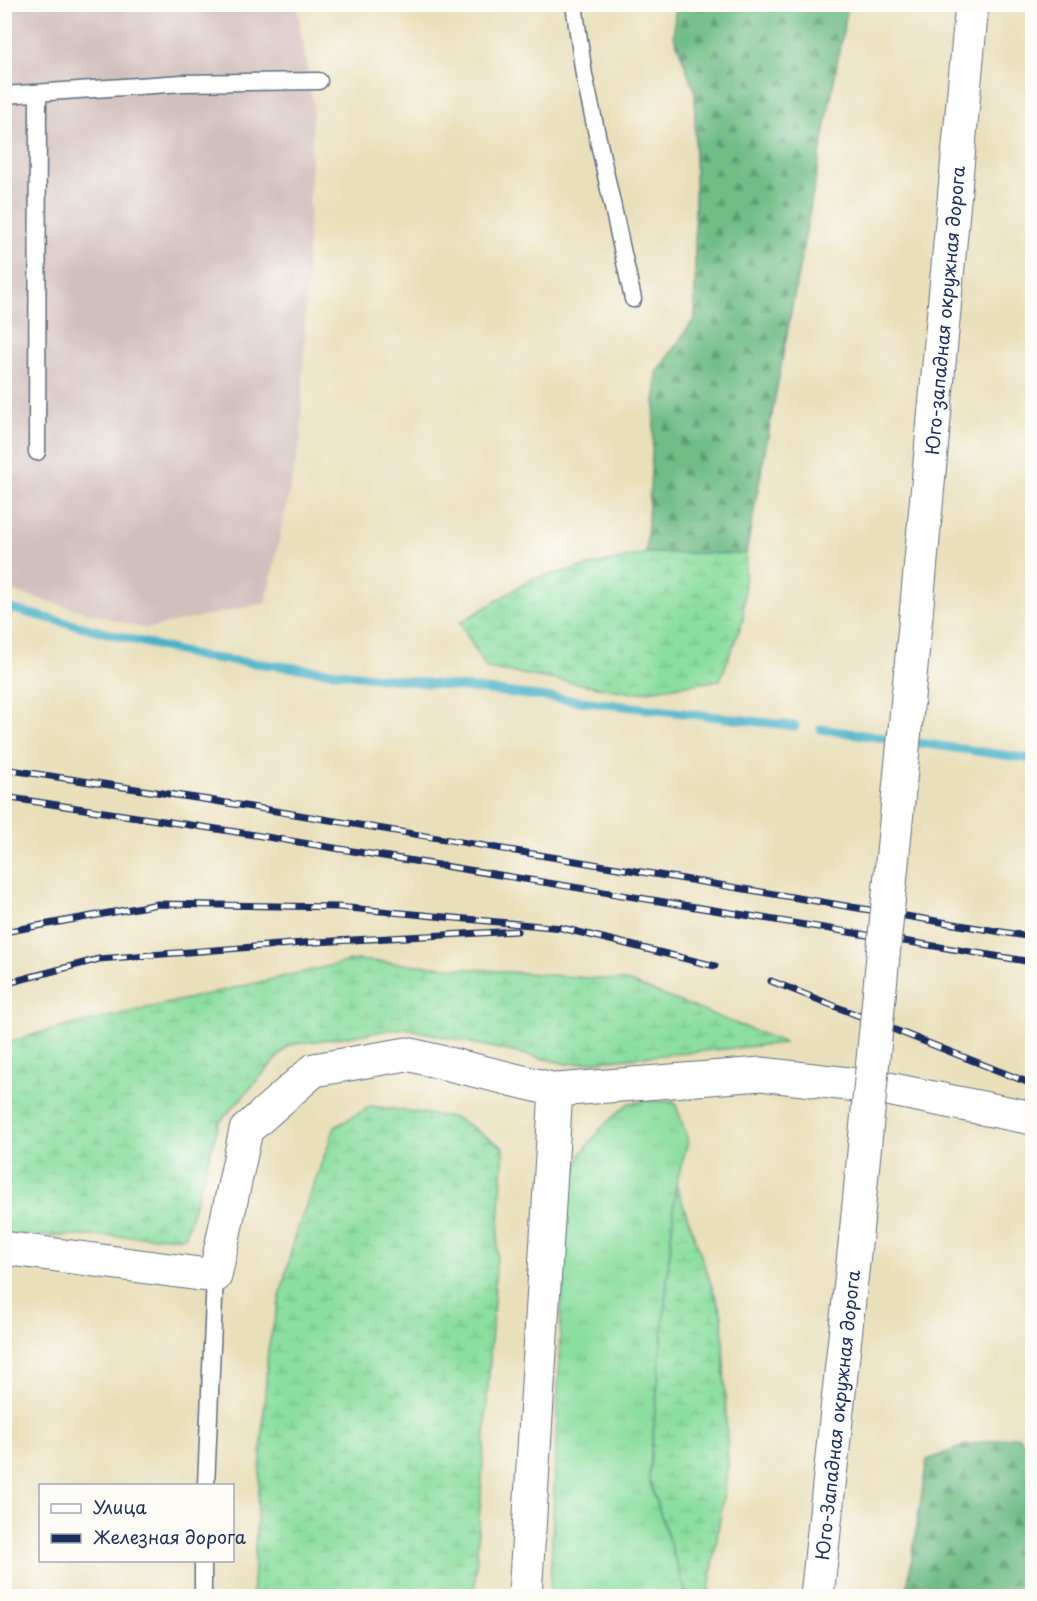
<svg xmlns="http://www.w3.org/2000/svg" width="1037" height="1601" font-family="'Playpen Sans',sans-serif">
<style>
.industrial{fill:#d1bfbd}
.grass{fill:url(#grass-tufts);stroke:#52867e;stroke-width:1.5}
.forest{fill:url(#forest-firs);stroke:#457672;stroke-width:1.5}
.wetland{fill:url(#wetland-marsh);stroke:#52867e;stroke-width:1.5}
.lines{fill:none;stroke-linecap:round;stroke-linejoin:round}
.stream{stroke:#49b2c8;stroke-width:9}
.service-casing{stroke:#636d7e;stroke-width:19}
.minor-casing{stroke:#636d7e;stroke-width:35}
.trunk-casing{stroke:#636d7e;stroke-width:35}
.service{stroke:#fff;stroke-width:16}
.minor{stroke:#fff;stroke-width:33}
.trunk{stroke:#fff;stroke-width:33}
.rail-casing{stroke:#1b2f5e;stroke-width:7}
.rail{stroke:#fdfcf7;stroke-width:4.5;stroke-dasharray:14;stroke-linecap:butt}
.trunk-bridge-casing{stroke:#636d7e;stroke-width:35;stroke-linecap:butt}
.trunk-bridge{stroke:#fff;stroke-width:33}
.labels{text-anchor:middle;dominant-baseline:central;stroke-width:5;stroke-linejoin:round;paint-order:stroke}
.street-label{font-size:18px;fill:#1b2f5e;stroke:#fdfcf7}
</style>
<defs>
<pattern id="grass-tufts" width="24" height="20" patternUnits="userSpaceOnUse" patternTransform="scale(1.5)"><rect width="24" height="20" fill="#8ade9f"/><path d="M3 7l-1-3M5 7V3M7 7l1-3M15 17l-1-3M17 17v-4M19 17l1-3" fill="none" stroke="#76bf8b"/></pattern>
<pattern id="forest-firs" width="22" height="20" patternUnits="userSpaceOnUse" patternTransform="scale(1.5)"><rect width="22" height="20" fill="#6fbd86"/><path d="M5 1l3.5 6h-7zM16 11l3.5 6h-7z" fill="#5a9a71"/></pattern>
<pattern id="wetland-marsh" width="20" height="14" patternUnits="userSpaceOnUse" patternTransform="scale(1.5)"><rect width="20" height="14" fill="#8ade9f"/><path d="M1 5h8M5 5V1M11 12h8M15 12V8" fill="none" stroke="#76bf8b"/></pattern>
</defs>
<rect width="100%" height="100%" fill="#fdfcf7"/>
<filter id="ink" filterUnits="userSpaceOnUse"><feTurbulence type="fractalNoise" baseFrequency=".0167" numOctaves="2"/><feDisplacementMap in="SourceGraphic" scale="12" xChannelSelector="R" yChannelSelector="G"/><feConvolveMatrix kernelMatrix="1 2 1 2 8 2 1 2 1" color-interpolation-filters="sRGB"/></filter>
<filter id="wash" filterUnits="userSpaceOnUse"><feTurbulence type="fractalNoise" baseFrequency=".008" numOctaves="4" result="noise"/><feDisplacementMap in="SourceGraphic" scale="24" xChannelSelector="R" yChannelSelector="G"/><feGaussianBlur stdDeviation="1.35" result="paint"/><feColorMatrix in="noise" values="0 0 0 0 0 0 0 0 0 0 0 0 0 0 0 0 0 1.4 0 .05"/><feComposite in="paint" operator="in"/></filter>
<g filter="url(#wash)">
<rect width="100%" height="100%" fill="#e9dfba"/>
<path class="industrial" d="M 4,5 L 297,5 L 313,105 L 301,437 L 266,603 L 145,629 L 5,589 Z
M 5,1590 L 123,1596 L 5,1596 Z"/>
<path class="grass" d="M 650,1101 L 675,1102 L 688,1141 L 676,1184 L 649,1479 L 687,1596 L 550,1596 L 564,1241 L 570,1189 L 581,1154 L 604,1125 L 629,1103 Z"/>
<path class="forest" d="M 675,5 L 848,5 L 746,554 L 646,553 L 657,372 L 695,318 L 695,92 L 674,36 Z
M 1017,1436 L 1032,1449 L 1032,1596 L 906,1596 L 927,1460 L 966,1445 Z"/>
<path class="wetland" d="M 646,553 L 746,554 L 743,620 L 720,680 L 633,693 L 486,668 L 460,623 L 532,579 Z
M 355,960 L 627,981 L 785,1043 L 567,1064 L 405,1028 L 289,1045 L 219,1123 L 185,1237 L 5,1235 L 4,1044 L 39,1033 Z
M 371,1106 L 457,1118 L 504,1148 L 474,1596 L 252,1596 L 268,1349 L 294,1238 L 335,1127 Z
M 676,1184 L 722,1315 L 728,1466 L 708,1596 L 687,1596 L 649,1479 Z"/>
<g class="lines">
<path class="stream" d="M 4,607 L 202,657 L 795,726
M 821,729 L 1032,759"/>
</g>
</g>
<g filter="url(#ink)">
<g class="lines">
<defs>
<path id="service" d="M 574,4 L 584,75 L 633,299
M 4,95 L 183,83 L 319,81
M 37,452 L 38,93
M 206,1486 L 215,1276
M 203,1596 L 203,1560"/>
<path id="minor" d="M 4,1248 L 215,1276 L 246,1130 L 314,1070 L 407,1054 L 556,1090 L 761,1074 L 883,1088 L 1032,1118
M 525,1596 L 556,1090"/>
<g id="trunk">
<path id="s1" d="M 916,615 L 972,4"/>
<path id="s2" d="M 817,1596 L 856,1235"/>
</g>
</defs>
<use href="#service" class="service-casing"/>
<use href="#minor" class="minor-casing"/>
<use href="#trunk" class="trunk-casing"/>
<use href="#service" class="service"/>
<use href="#minor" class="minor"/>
<use href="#trunk" class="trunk"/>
<defs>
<path id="rail" d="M 4,769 L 209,800 L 1032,937
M 4,797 L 230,831 L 1032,962
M 4,932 L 158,904 L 338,907 L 562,928 L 715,966
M 771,981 L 1032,1084
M 4,984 L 99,959 L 316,942 L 517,931"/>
</defs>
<use href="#rail" class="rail-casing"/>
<use href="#rail" class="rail"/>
<defs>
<path id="trunk-bridge" d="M 856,1235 L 916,615"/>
</defs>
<use href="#trunk-bridge" class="trunk-bridge-casing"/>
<use href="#trunk-bridge" class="trunk-bridge"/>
</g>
</g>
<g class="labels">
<g class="street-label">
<text stroke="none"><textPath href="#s1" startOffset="306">Юго-западная окружная дорога</textPath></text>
<text stroke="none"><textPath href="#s2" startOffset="182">Юго-Западная окружная дорога</textPath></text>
</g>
</g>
<rect width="1037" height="1601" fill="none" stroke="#fdfcf7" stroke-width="24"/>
<rect x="39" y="1484" width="195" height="78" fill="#fdfcf7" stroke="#a3aaba" stroke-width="1.5"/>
<rect x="51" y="1504" width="30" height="9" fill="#ffffff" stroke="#a3aaba" stroke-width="1.5"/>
<text x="93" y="1514" font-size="18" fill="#1b2f5e">Улица</text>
<rect x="51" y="1534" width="30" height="9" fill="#1b2f5e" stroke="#a3aaba" stroke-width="1.5"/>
<text x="93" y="1544" font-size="18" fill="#1b2f5e">Железная дорога</text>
</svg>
